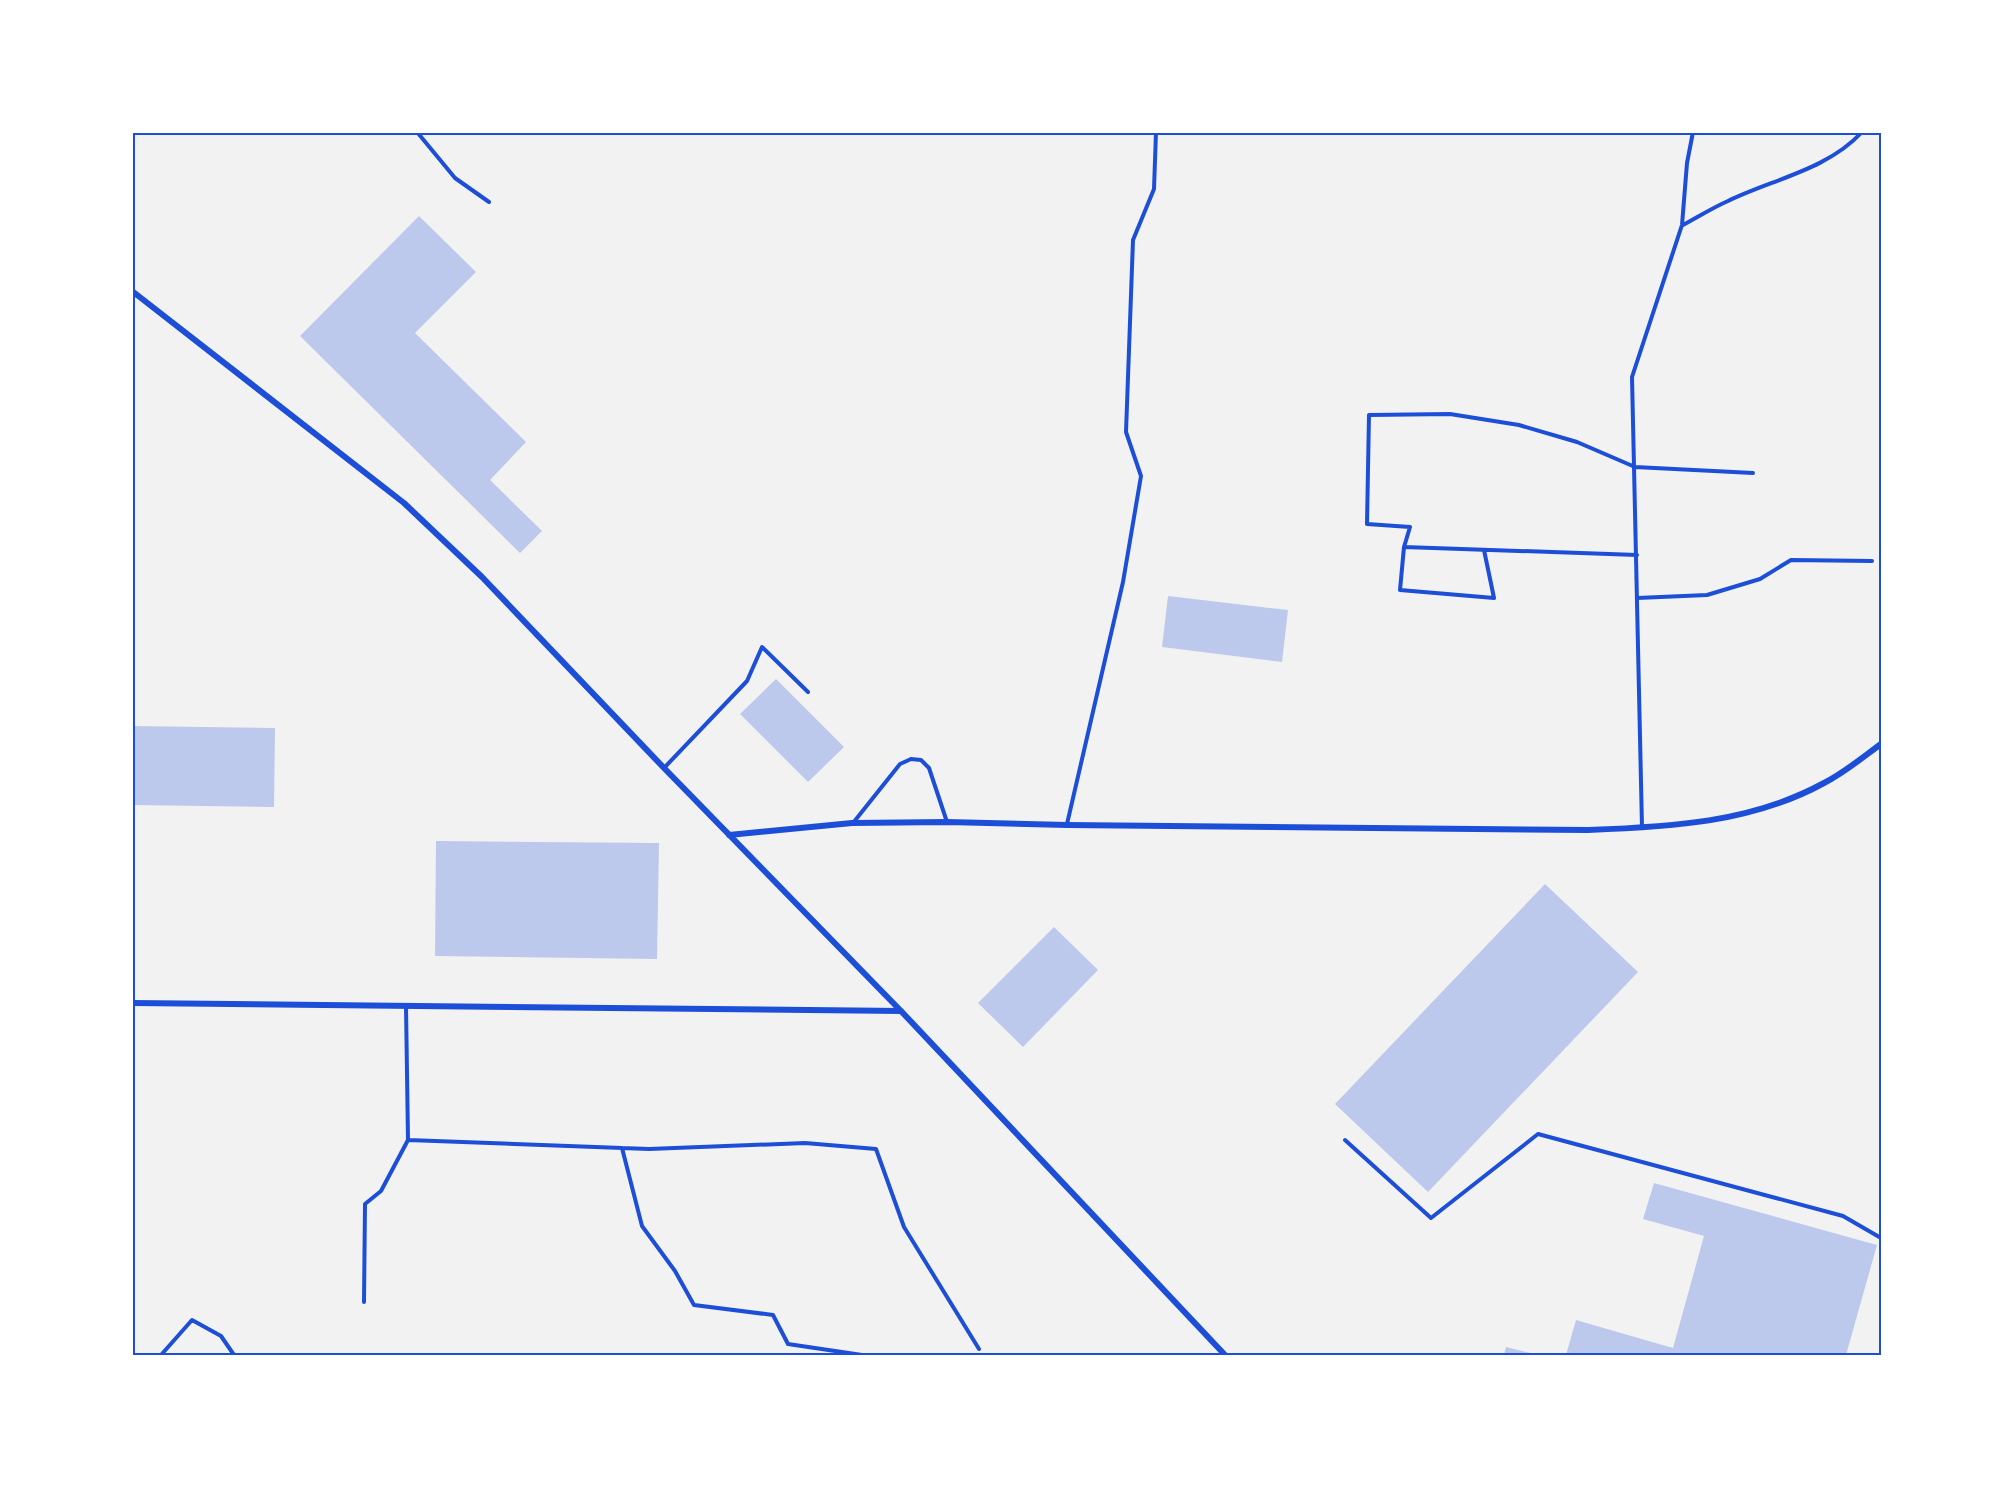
<svg xmlns="http://www.w3.org/2000/svg" width="2013" height="1487" font-family="'Open Sans',sans-serif">
<style>
.building{fill:#bdc9ec}
.lines{fill:none;stroke-linecap:round;stroke-linejoin:round}
.service{stroke:#1d4ed8;stroke-width:4}
.minor{stroke:#1d4ed8;stroke-width:6}
.neatline{fill:none;stroke:#1d4ed8;stroke-width:2}
</style>
<rect width="100%" height="100%" fill="#f2f2f2"/>
<path class="building" d="M 419,216 L 476,272 L 415,333 L 526,442 L 490,480 L 542,531 L 520,553 L 300,336 Z
M 1168,596 L 1288,610 L 1282,662 L 1162,647 Z
M 776,679 L 844,747 L 808,782 L 740,714 Z
M 132,726 L 275,728 L 274,807 L 132,805 Z
M 436,841 L 659,843 L 657,959 L 435,956 Z
M 1545,884 L 1638,972 L 1428,1192 L 1335,1104 Z
M 1054,927 L 1098,970 L 1023,1047 L 978,1003 Z
M 1654,1183 L 1877,1245 L 1846,1355 L 1566,1355 L 1576,1320 L 1673,1348 L 1704,1236 L 1643,1219 Z
M 1506,1347 L 1534,1354 L 1534,1355 L 1504,1355 Z"/>
<g class="lines">
<path class="service" d="M 417,132 L 455,178 L 489,202
M 1683,225 C 1698,217 1712,208 1728,201 C 1773,179 1827,170 1862,132
M 1404,547 L 1410,527 L 1367,524 L 1369,415 L 1450,414 L 1519,425 L 1577,442 L 1635,467 L 1753,473
M 1484,550 L 1494,598 L 1400,590 L 1404,547 L 1637,555
M 1637,598 L 1707,595 L 1760,579 L 1791,560 L 1872,561
M 664,768 L 747,681 L 762,647 L 808,692
M 853,823 L 900,764 L 911,759 L 921,760 L 929,768 L 947,822
M 1067,824 L 1123,582 L 1141,476 L 1126,432 L 1133,240 L 1154,189 L 1156,132
M 1642,827 L 1632,377 L 1682,225 L 1687,163 L 1693,132
M 406,1006 L 408,1140 L 649,1149 L 805,1143 L 876,1149 L 904,1227 L 979,1349
M 1345,1140 L 1431,1218 L 1538,1134 L 1843,1216 L 1881,1238
M 622,1148 L 642,1226 L 675,1271 L 694,1305 L 773,1315 L 788,1344 L 862,1355
M 364,1302 L 365,1204 L 381,1191 L 408,1140
M 161,1355 L 192,1320 L 221,1336 L 234,1355"/>
<path class="minor" d="M 132,291 L 404,503 L 482,577 L 664,768 L 901,1011 L 1225,1355
M 729,835 L 852,823 L 947,822 L 1067,825 L 1588,830 C 1669,827 1751,823 1824,783 C 1844,773 1863,757 1881,744
M 132,1003 L 901,1011"/>
</g>
<rect width="2013" height="1487" fill="none" stroke="#ffffff" stroke-width="267"/>
<rect x="134" y="134" width="1746" height="1220" class="neatline"/>
</svg>
